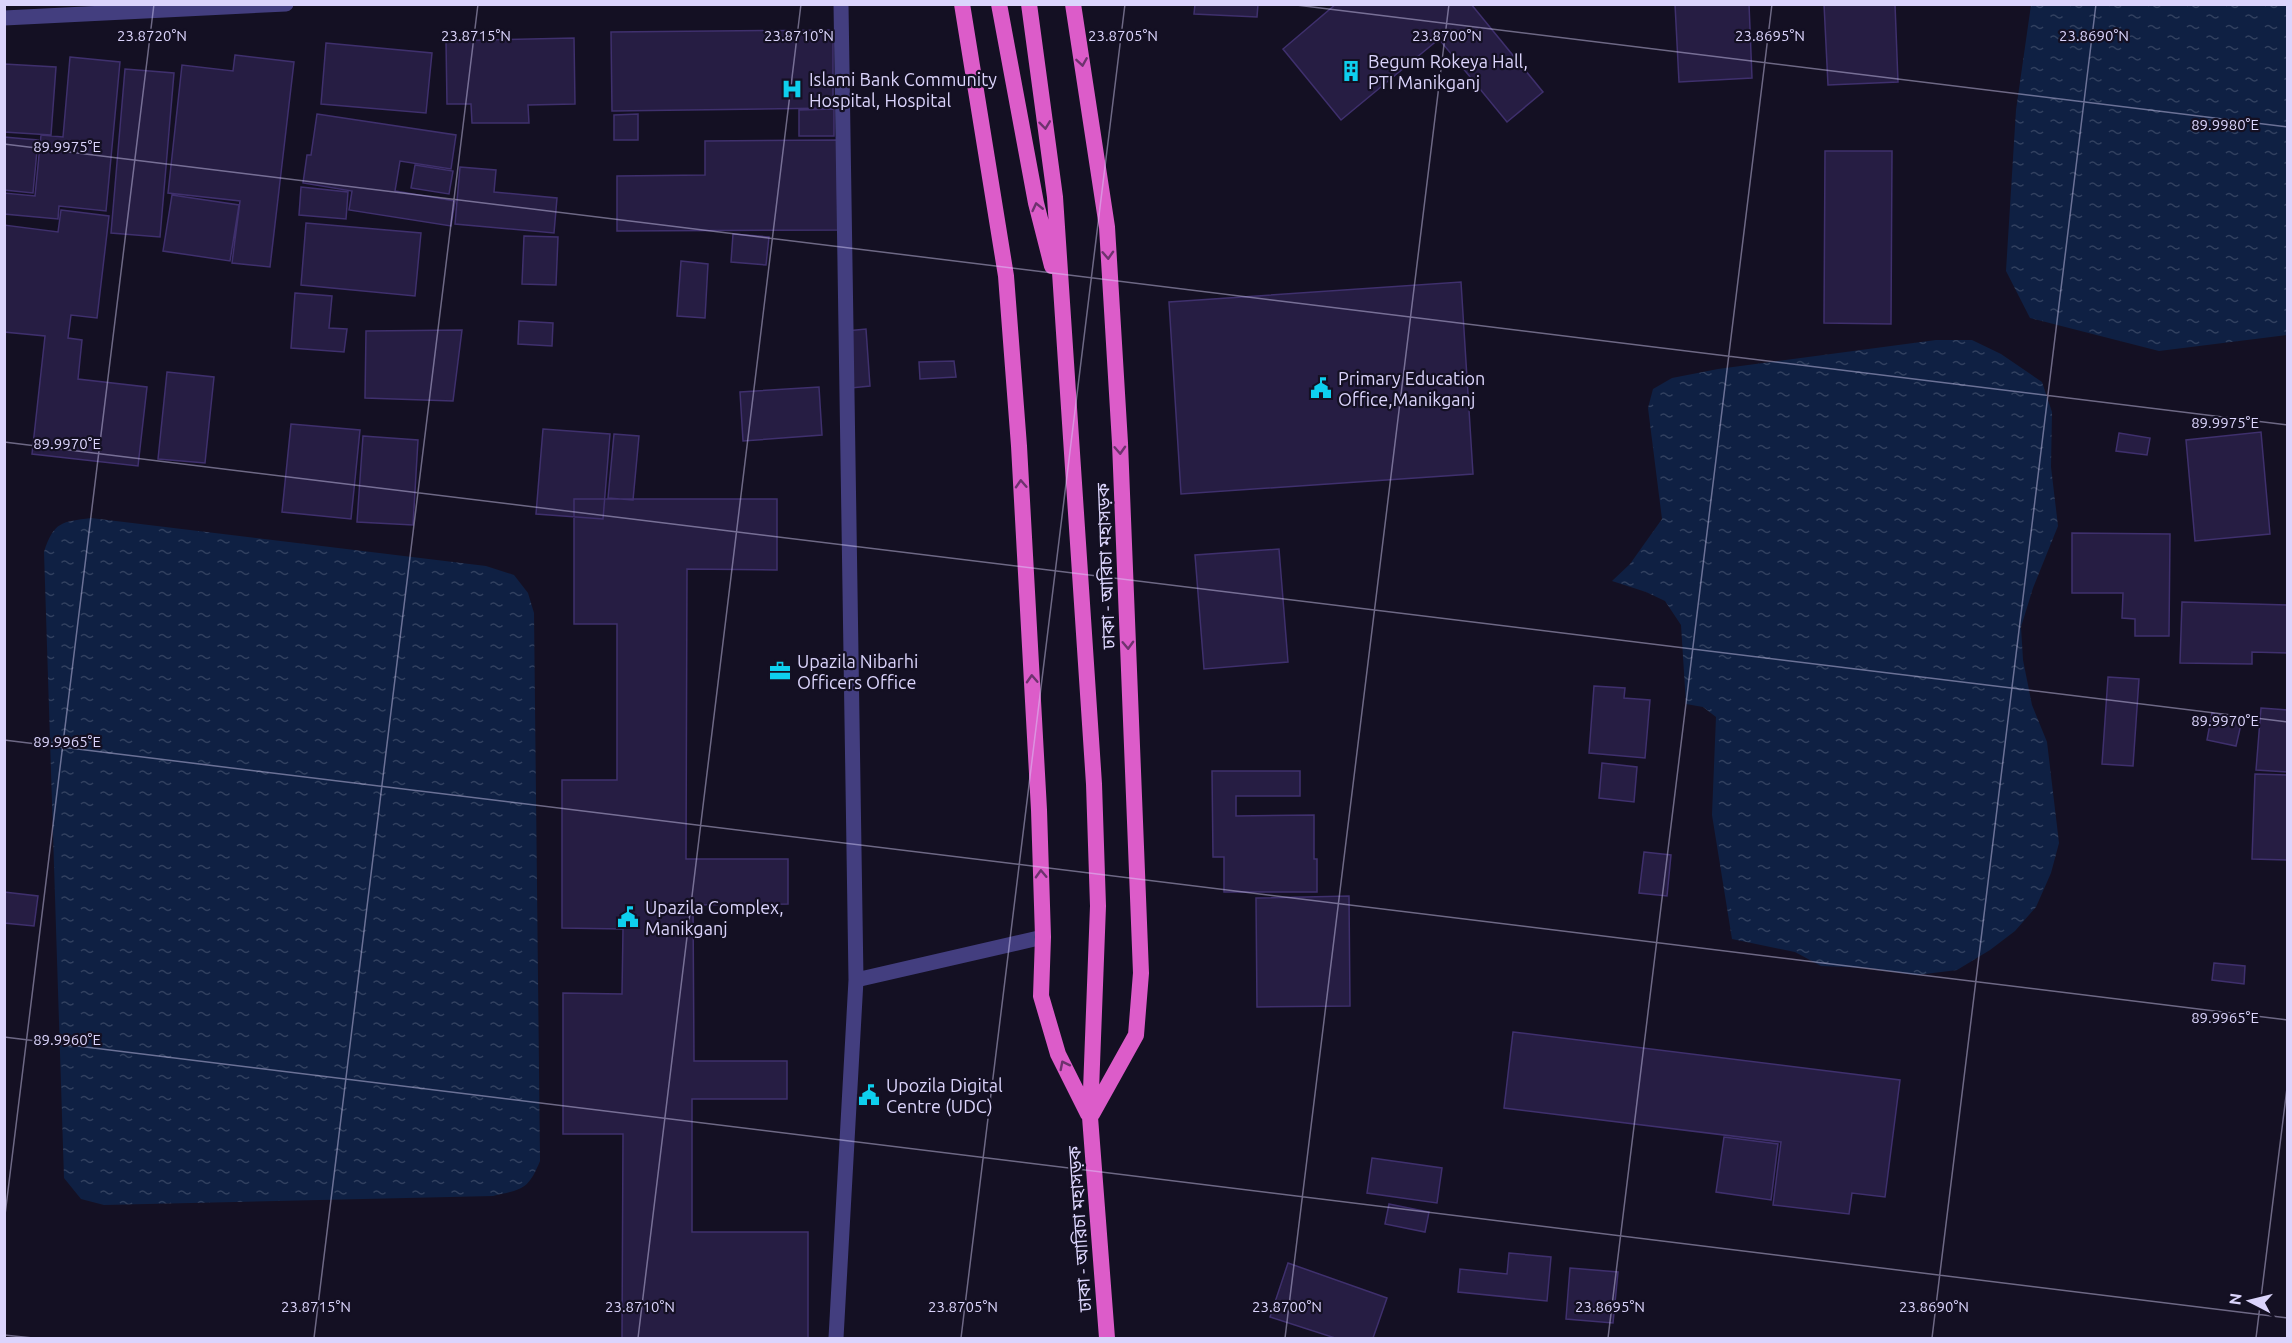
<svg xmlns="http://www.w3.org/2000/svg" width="2292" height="1343" font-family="Ubuntu,'Noto Sans Bengali',sans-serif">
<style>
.water{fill:url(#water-ripples)}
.building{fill:#261d43;stroke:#3f306d;stroke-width:1.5}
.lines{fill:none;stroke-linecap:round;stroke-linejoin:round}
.minor{stroke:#433e7f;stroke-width:15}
.tertiary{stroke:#433e7f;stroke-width:15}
.trunk{stroke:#dc5cc9;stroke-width:16}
.oneway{stroke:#6e326e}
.ticks{fill:none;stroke:#dbd4fc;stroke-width:1.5;stroke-opacity:0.45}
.labels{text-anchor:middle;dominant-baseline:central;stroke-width:4.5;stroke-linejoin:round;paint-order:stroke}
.poi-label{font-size:18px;fill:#dbd4fc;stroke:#141023;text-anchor:start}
.street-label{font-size:18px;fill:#dbd4fc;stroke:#141023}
.ticks-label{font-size:15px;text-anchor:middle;fill:#dbd4fc;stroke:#141023;stroke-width:4.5;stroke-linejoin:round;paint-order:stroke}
</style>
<defs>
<pattern id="water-ripples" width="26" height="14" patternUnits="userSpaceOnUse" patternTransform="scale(1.5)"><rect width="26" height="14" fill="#0f2043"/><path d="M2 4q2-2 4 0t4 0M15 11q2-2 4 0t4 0" fill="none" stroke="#31405f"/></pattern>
</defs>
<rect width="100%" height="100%" fill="#141023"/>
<path class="water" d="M 2031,5 L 2287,5 L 2287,335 L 2159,351 L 2030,318 L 2006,271 L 2016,110 Z
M 1936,340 L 1972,340 L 2001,354 L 2042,382 L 2052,412 L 2051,467 L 2058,526 L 2033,588 L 2021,627 L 2023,660 L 2032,705 L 2047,742 L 2059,843 L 2051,873 L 2036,907 L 2015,931 L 1990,950 L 1957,970 L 1917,975 L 1868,968 L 1821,966 L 1795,952 L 1732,939 L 1712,815 L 1716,717 L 1703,707 L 1686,704 L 1681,625 L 1665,601 L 1646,592 L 1612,581 L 1630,564 L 1662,519 L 1648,408 L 1653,389 L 1672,378 L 1718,369 Z
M 91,518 L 486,566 L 514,575 L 528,593 L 534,613 L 540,1161 C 528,1190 523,1189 493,1196 L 104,1205 L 81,1199 L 64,1178 L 44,552 C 54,521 62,522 91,518 Z"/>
<path class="building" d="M 1195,4 L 1258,4 L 1257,17 L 1194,14 Z
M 1336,4 L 1471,4 L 1543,92 L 1507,122 L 1439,39 L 1341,120 L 1283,49 Z
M 1675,4 L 1749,4 L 1752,78 L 1679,82 Z
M 1824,4 L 1895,4 L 1898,82 L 1828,85 Z
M 833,30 L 833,108 L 612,111 L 611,32 Z
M 574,38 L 575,104 L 528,105 L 529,123 L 472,123 L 471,104 L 447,104 L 446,41 Z
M 326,43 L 432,53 L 426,113 L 321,104 Z
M 235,55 L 294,62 L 270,267 L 232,263 L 240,201 L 168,193 L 182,65 L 233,71 Z
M 70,57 L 120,62 L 106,211 L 59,206 L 58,219 L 4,214 L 4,193 L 35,196 L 41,135 L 63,137 Z
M 4,64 L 56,67 L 51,135 L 4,132 Z
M 125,69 L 174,73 L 160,237 L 111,233 Z
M 834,109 L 834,136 L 799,136 L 799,110 Z
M 317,114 L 456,135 L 451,169 L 400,161 L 395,191 L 455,201 L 451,226 L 349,210 L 352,191 L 303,183 L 307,155 L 311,155 Z
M 638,114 L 638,140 L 614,140 L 614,115 Z
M 4,137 L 38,140 L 33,193 L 4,190 Z
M 837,140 L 838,230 L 617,231 L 617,176 L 705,175 L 705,141 Z
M 1825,151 L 1892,151 L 1891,324 L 1824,323 Z
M 415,165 L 453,171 L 449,194 L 411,188 Z
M 460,167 L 496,170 L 494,192 L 557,198 L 554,233 L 455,224 Z
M 301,187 L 348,192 L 346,219 L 299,215 Z
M 172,195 L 239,205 L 230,261 L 163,251 Z
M 61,210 L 109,216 L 97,318 L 71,315 L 68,338 L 82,340 L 78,379 L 147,387 L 138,466 L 32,454 L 45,336 L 4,332 L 4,225 L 58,232 Z
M 306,223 L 421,233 L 415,296 L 301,285 Z
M 733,234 L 769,237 L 766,265 L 731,262 Z
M 524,236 L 558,237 L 556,285 L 522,284 Z
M 681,261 L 708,264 L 705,318 L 677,316 Z
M 1461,282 L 1473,474 L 1181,494 L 1169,302 Z
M 295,293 L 332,296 L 329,328 L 347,329 L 344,352 L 291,348 Z
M 519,321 L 553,323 L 552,346 L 518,344 Z
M 866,329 L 870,386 L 851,388 L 846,331 Z
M 462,330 L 453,401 L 365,398 L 366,331 Z
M 954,361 L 956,377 L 920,379 L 919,362 Z
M 167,372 L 214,377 L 205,463 L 158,459 Z
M 819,387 L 822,435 L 743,441 L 740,392 Z
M 291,424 L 360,430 L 351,519 L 282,512 Z
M 543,429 L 610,434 L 603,519 L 536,514 Z
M 2261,432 L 2270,534 L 2195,541 L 2186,440 Z
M 2119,433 L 2150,438 L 2147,455 L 2116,451 Z
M 614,434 L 639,436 L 633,500 L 608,498 Z
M 363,436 L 418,440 L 413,525 L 357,522 Z
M 574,499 L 777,499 L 777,570 L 687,569 L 686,859 L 788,859 L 788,904 L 693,905 L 694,1061 L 787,1061 L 787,1099 L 692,1099 L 692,1232 L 808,1232 L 808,1338 L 622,1338 L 623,1134 L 563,1134 L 563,993 L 622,994 L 623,929 L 562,928 L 562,780 L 617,780 L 617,624 L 574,624 Z
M 2072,533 L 2170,534 L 2169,636 L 2135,636 L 2135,619 L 2122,618 L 2123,593 L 2072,593 Z
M 1279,549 L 1288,662 L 1204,669 L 1195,555 Z
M 2182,602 L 2288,605 L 2288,653 L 2252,652 L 2252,664 L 2180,663 Z
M 2108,677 L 2139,679 L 2133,766 L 2102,764 Z
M 1594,686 L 1625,688 L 1624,698 L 1650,700 L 1645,758 L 1589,753 Z
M 2261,708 L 2288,710 L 2288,772 L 2256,770 Z
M 2212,713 L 2242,720 L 2236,746 L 2207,740 Z
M 1602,763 L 1637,767 L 1634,802 L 1599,798 Z
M 1212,771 L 1300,771 L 1300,796 L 1236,796 L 1236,816 L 1314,815 L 1314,859 L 1317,859 L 1317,892 L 1224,892 L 1224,857 L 1213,857 Z
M 2255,774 L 2288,775 L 2288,860 L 2252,859 Z
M 1644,852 L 1671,855 L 1667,896 L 1639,893 Z
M 4,892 L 38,896 L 34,926 L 4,923 Z
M 1349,896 L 1350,1006 L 1257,1007 L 1256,898 Z
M 2214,963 L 2245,966 L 2244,984 L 2212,980 Z
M 1513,1032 L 1900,1080 L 1885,1197 L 1852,1193 L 1849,1214 L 1773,1205 L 1781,1142 L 1504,1108 Z
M 1724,1137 L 1778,1144 L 1771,1200 L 1716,1192 Z
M 1372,1158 L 1442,1168 L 1437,1203 L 1367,1193 Z
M 1389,1204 L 1429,1212 L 1425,1232 L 1385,1224 Z
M 1509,1253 L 1551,1257 L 1547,1301 L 1458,1292 L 1460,1269 L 1507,1274 Z
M 1288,1263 L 1387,1298 L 1373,1338 L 1335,1338 L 1270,1317 Z
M 1570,1268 L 1618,1272 L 1613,1323 L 1566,1319 Z"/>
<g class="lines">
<path class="minor" d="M 856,980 L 1043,937
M 836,1338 L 856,980 L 841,4"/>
<path class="tertiary" d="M 4,18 L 286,4"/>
<path class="trunk" d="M 962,4 L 1006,276 L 1019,446 L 1039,810 L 1043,937 L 1041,996 L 1058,1054 L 1088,1114
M 999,4 L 1036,203 L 1052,266
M 1029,4 L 1055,197 L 1094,784 L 1098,906 L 1090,1117 L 1107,1338
M 1073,4 L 1107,227 L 1120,443 L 1141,973 L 1136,1035 L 1092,1114"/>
</g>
<defs><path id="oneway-chevron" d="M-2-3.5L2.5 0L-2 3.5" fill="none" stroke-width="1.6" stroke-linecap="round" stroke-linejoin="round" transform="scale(1.5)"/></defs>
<g class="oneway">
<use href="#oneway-chevron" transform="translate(1082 62) rotate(81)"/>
<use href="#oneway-chevron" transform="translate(1045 125) rotate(83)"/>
<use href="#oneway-chevron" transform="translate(1037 207) rotate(-103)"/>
<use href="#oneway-chevron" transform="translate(1108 255) rotate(87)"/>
<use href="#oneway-chevron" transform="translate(1120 450) rotate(87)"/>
<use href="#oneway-chevron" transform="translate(1021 484) rotate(-93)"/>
<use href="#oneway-chevron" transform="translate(1128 645) rotate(88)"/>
<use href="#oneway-chevron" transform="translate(1032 679) rotate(-93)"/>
<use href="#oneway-chevron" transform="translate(1041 874) rotate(-92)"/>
<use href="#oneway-chevron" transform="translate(1064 1065) rotate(-117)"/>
</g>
<path class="ticks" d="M 1288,4 L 2288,127M 4,144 L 2288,425M 4,442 L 2288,722M 4,740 L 2288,1020M 4,1037 L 2288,1318M 4,1223 L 154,4M 4,1335 L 33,1338M 314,1338 L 478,4M 638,1338 L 801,4M 961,1338 L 1125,4M 1285,1338 L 1449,4M 1608,1338 L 1772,4M 1932,1338 L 2096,4M 2256,1338 L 2288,1080"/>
<defs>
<symbol id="building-bare" viewBox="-9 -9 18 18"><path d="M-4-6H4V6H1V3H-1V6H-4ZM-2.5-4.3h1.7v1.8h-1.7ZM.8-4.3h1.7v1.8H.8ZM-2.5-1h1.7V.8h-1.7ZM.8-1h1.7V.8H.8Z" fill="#0ecfee" stroke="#141023" stroke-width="2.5" paint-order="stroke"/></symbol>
<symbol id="hospital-bare" viewBox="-9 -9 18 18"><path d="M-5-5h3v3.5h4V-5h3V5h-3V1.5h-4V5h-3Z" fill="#0ecfee" stroke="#141023" stroke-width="2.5" paint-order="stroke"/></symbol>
<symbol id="civic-bare" viewBox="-9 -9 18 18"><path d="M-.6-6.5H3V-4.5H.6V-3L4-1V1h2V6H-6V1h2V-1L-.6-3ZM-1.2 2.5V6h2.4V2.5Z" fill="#0ecfee" stroke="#141023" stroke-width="2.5" paint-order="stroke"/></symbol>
<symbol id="office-bare" viewBox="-9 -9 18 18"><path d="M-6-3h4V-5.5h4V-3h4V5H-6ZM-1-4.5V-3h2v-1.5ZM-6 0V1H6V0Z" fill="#0ecfee" stroke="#141023" stroke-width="2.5" paint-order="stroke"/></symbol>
</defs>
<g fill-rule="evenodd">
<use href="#building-bare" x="1336" y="56" width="30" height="30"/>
<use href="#hospital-bare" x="777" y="74" width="30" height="30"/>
<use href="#civic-bare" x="1306" y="373" width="30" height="30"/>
<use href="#office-bare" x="765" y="656" width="30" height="30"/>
<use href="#civic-bare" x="613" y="902" width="30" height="30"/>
<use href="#civic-bare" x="854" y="1080" width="30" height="30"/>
</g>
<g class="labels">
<g class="poi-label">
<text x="1368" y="61">Begum Rokeya Hall,<tspan x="1368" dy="21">PTI Manikganj</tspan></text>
<text x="809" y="79">Islami Bank Community<tspan x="809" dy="21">Hospital, Hospital</tspan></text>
<text x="1338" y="378">Primary Education<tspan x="1338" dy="21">Office,Manikganj</tspan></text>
<text x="797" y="661">Upazila Nibarhi<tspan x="797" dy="21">Officers Office</tspan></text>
<text x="645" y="907">Upazila Complex,<tspan x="645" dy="21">Manikganj</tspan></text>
<text x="886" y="1085">Upozila Digital<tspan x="886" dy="21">Centre (UDC)</tspan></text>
</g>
<g class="street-label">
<text transform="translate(1105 566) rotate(-92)">ঢাকা - আরিচা মহাসড়ক</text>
<text transform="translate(1079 1229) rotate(-94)">ঢাকা - আরিচা মহাসড়ক</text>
</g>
</g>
<g class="ticks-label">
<text x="152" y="41">23.8720°N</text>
<text x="476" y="41">23.8715°N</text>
<text x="799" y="41">23.8710°N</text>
<text x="1123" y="41">23.8705°N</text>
<text x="1447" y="41">23.8700°N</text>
<text x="1770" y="41">23.8695°N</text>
<text x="2094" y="41">23.8690°N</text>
<text x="2225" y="130">89.9980°E</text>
<text x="67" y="152">89.9975°E</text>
<text x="2225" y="428">89.9975°E</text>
<text x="67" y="449">89.9970°E</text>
<text x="2225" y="726">89.9970°E</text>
<text x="67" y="747">89.9965°E</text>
<text x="2225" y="1023">89.9965°E</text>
<text x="67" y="1045">89.9960°E</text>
<text x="316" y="1312">23.8715°N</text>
<text x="640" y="1312">23.8710°N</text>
<text x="963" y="1312">23.8705°N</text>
<text x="1287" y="1312">23.8700°N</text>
<text x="1610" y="1312">23.8695°N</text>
<text x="1934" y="1312">23.8690°N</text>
</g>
<rect width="2292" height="1343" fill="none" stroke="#dbd4fc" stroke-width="12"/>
<g transform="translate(2250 1301) rotate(277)" stroke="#141023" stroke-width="4.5" paint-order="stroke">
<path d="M0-4.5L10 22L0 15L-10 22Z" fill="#dbd4fc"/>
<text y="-9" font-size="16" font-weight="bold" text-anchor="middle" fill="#dbd4fc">N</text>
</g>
</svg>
